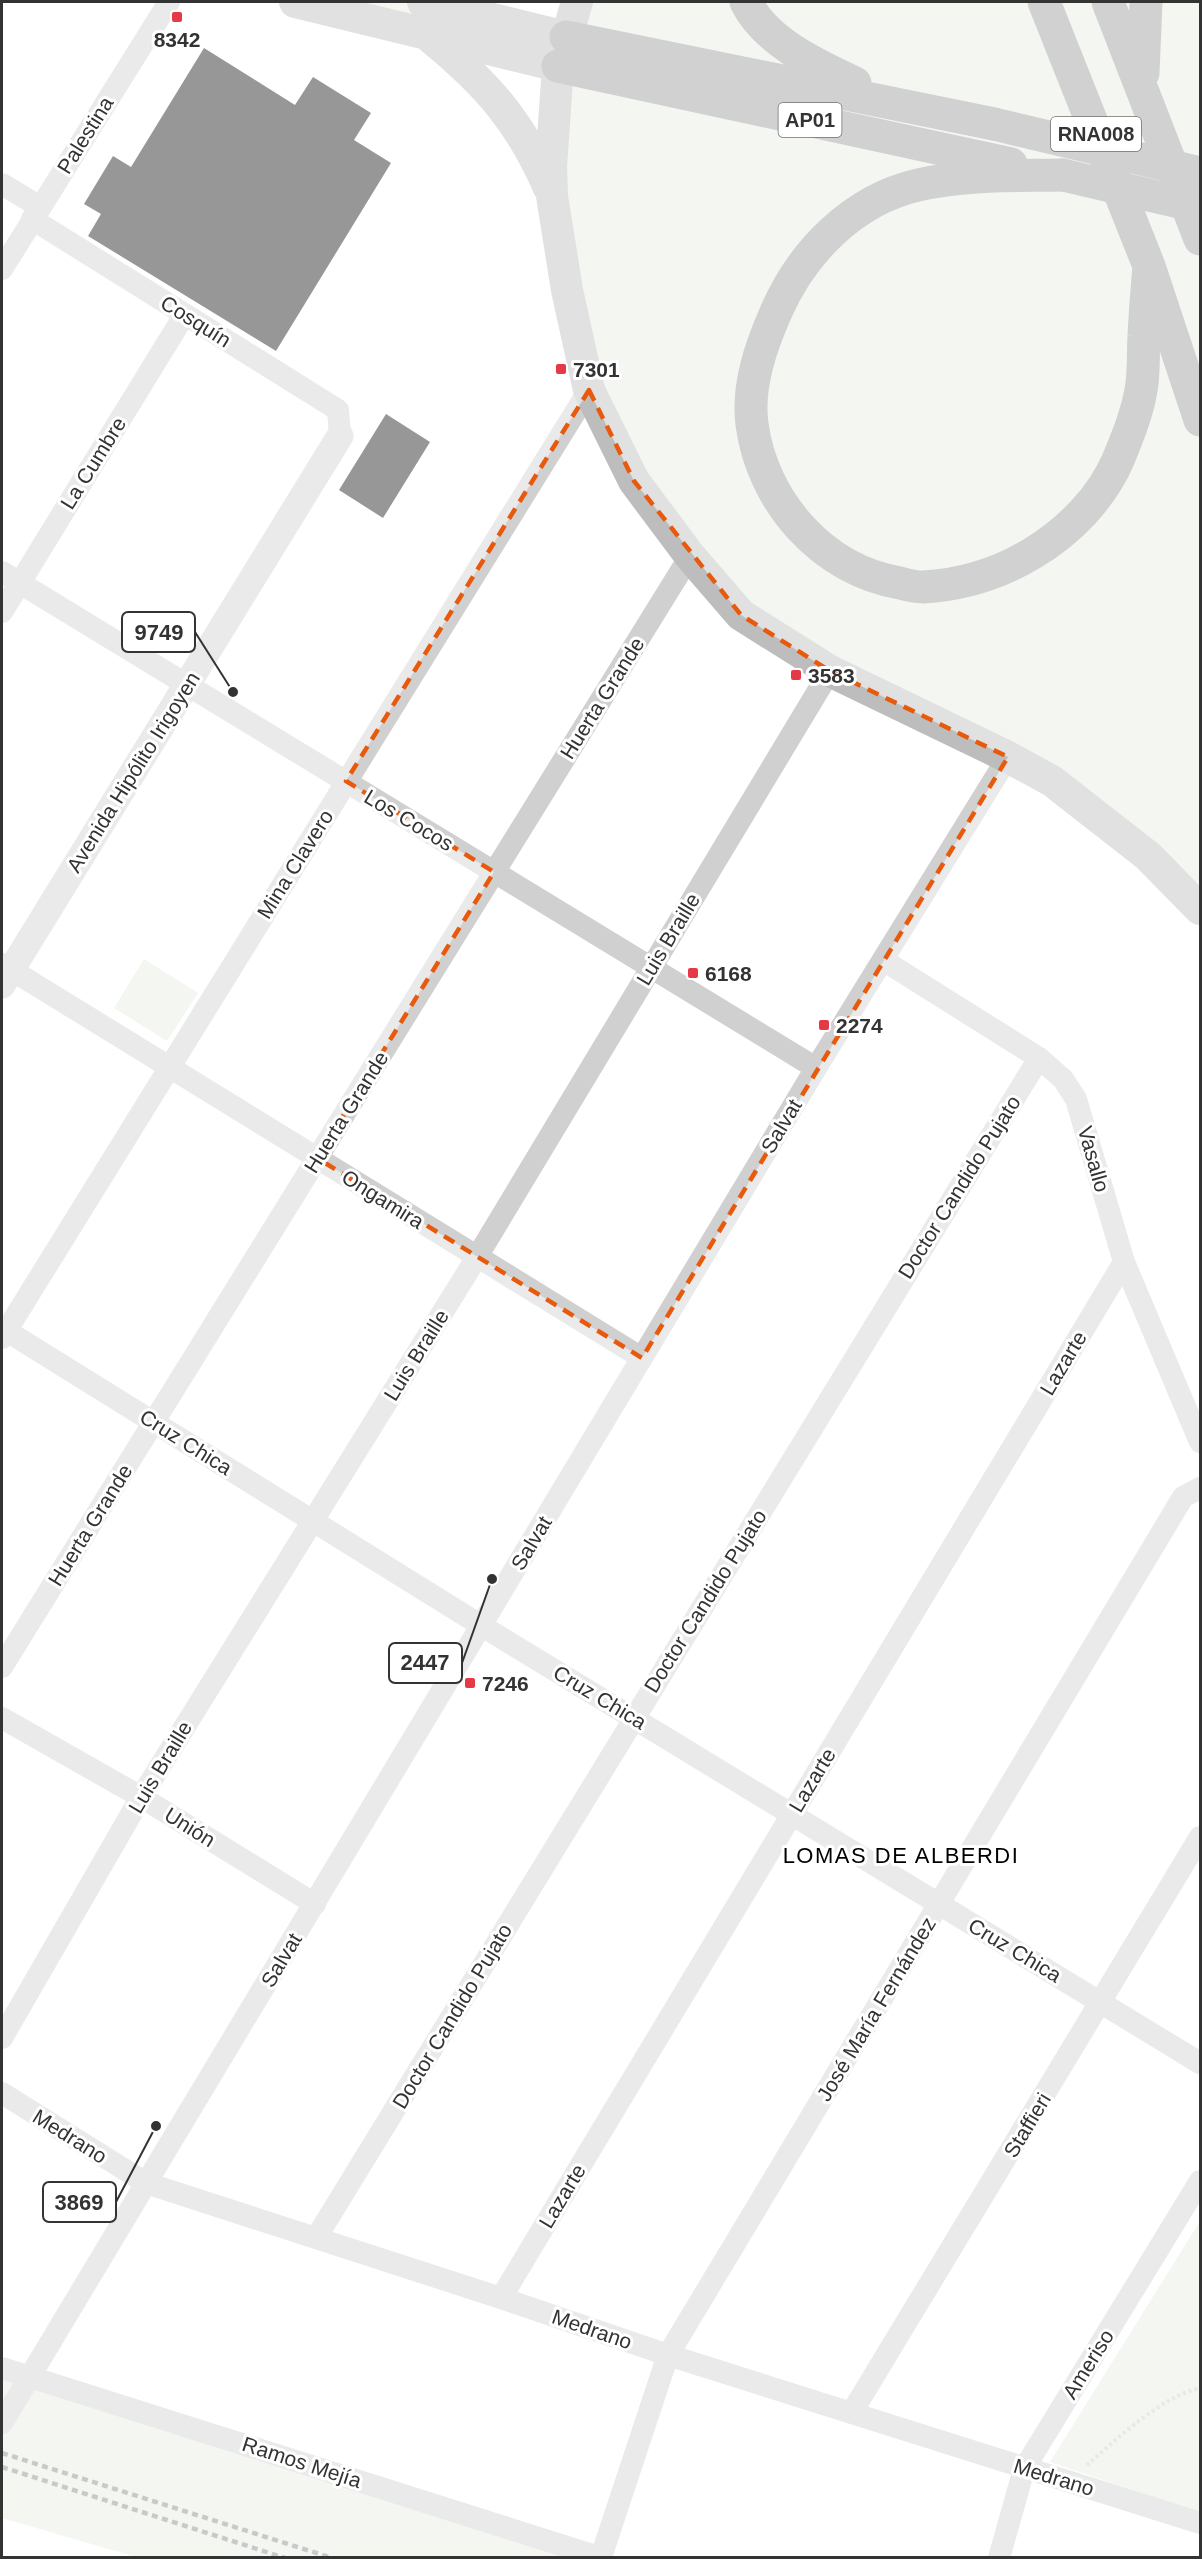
<svg xmlns="http://www.w3.org/2000/svg" width="1202" height="2559" font-family="Helvetica,sans-serif">
<style>
.green{fill:#e6ecdf}
.building{fill:#1a1a1a}
.lines{fill:none;stroke-linecap:round;stroke-linejoin:round}
.path{stroke:#cdcdcd;stroke-width:4;stroke-dasharray:3 3;stroke-linecap:butt}
.minor{stroke:#d0d0d0;stroke-width:22}
.tertiary{stroke:#d0d0d0;stroke-width:27}
.secondary{stroke:#bdbdbd;stroke-width:32}
.motorway{stroke:#9a9a9a;stroke-width:33}
.rail{stroke:#888;stroke-width:4.5;stroke-dasharray:6 4.5;stroke-linecap:butt}
.motorway-bridge{stroke:#9a9a9a;stroke-width:33}
.marked{fill:none;stroke:#e8590c;stroke-width:4.5;stroke-dasharray:12 8;stroke-linejoin:round}
.poi-dot{fill:#e63946;stroke:#fff;stroke-width:2}
.labels{text-anchor:middle;dominant-baseline:central;stroke-width:6;stroke-linejoin:round;paint-order:stroke}
.shield{fill:#fff;stroke:#707070;stroke-width:1.5}
.shield-label{font-size:20px;font-weight:bold;fill:#333}
.poi-label{font-size:21px;font-weight:bold;fill:#333;stroke:#fff;text-anchor:start}
.street-label{font-size:21px;fill:#333;stroke:#fff}
.neighbourhood-label{font-size:22px;letter-spacing:1.5px;fill:#000;stroke:#fff}
.leader{fill:none;stroke:#333;stroke-width:2}
.callout-dot{fill:#333;stroke:#fff;stroke-width:2}
.callout{fill:#fff;stroke:#333;stroke-width:2}
.callout-label{font-size:22px;text-anchor:middle;font-weight:bold;fill:#333}
</style>
<rect width="100%" height="100%" fill="#fff"/>
<path class="green" d="M 295,2 L 423,2 L 566,37 L 577,2 L 1200,2 L 1200,909 L 1148,856 L 741,615 L 634,481 L 567,290 L 558,66 Z
M 144,959 L 198,993 L 167,1041 L 114,1008 Z
M 1200,2221 L 1200,2513 L 1050,2462 Z
M 2,2368 L 602,2557 L 136,2557 L 2,2518 Z"/>
<path class="building" d="M 204,48 L 295,105 L 313,77 L 371,113 L 354,140 L 391,163 L 276,351 L 88,236 L 101,214 L 84,204 L 113,156 L 131,167 Z
M 386,414 L 430,442 L 383,518 L 339,490 Z"/>
<g class="lines">
<path class="path" d="M 1087,2465 C 1117,2439 1162,2396 1200,2388"/>
<path class="minor" d="M 2,184 L 40,207
M 32,219 L 338,410 L 340,436
M 2,269 L 169,2
M 2,572 L 816,1068
M 2,612 L 185,314
M 883,960 L 1039,1058 L 1063,1079 L 1076,1099 L 1124,1262 L 1200,1442
M 2,964 L 642,1358
M 2,1328 L 482,1626 L 1200,2063
M 2,1338 L 589,390
M 2,1667 L 690,556
M 2,1718 L 141,1797 L 315,1904
M 2,2038 L 141,1797 L 477,1257 L 830,671
M 2,2093 L 146,2183 L 501,2298 L 668,2355 L 1200,2523
M 316,2238 L 1039,1058
M 501,2298 L 1124,1262
M 2,2368 L 602,2558
M 852,2412 L 1200,1837
M 2,2423 L 816,1068 L 1008,757
M 601,2557 L 668,2355 L 1183,1497 L 1200,1488
M 999,2558 L 1024,2469 L 1200,2181"/>
<path class="tertiary" d="M 2,985 L 340,436"/>
<path class="secondary" d="M 295,2 L 558,66
M 423,2 L 566,37
M 577,2 L 558,66 L 551,166 L 552,196 L 567,290 L 589,390 L 634,481 L 690,556 L 741,615 L 830,671 L 1008,757 L 1052,781 L 1148,856 L 1200,909
M 431,38 C 487,84 520,121 549,188"/>
<path class="motorway" d="M 746,2 C 766,42 816,65 855,83
M 1044,2 L 1149,266 L 1200,420
M 1108,2 L 1200,239
M 566,37 L 994,124
M 558,66 L 1011,164
M 1143,73 L 1146,2
M 1063,175 C 1015,176 965,174 918,185 C 853,200 802,252 776,312 C 761,346 747,386 752,424 C 762,502 823,570 900,583 C 907,585 915,587 923,587 C 961,585 1000,573 1033,553 C 1069,531 1101,499 1118,460 C 1128,436 1139,409 1142,383 C 1144,367 1143,351 1144,336 C 1145,313 1147,290 1149,266"/>
<path class="rail" d="M 2,2453 L 332,2558
M 2,2467 L 285,2558"/>
<path class="motorway-bridge" d="M 994,124 L 1200,173
M 1063,175 L 1200,207"/>
</g>
<path d="M0 0H1202V2559H0ZM 589,390 L 634,481 L 741,615 L 830,671 L 1008,757 L 642,1358 L 317,1158 L 494,872 L 346,781 Z" fill="#fff" fill-opacity=".55" fill-rule="evenodd"/>
<path class="marked" d="M 589,390 L 634,481 L 741,615 L 830,671 L 1008,757 L 642,1358 L 317,1158 L 494,872 L 346,781 Z"/>
<g class="poi-dot">
<rect x="171" y="11" width="12" height="12" rx="3"/>
<rect x="555" y="363" width="12" height="12" rx="3"/>
<rect x="790" y="669" width="12" height="12" rx="3"/>
<rect x="687" y="967" width="12" height="12" rx="3"/>
<rect x="818" y="1019" width="12" height="12" rx="3"/>
<rect x="464" y="1677" width="12" height="12" rx="3"/>
</g>
<g class="labels">
<g class="shield">
<rect x="778.5" y="103" width="63" height="34" rx="4.5"/>
<rect x="1051" y="117" width="90" height="34" rx="4.5"/>
</g>
<g class="shield-label">
<text x="810" y="120">AP01</text>
<text x="1096" y="134">RNA008</text>
</g>
<g class="poi-label">
<text x="177" y="39" text-anchor="middle">8342</text>
<text x="573" y="369">7301</text>
<text x="808" y="675">3583</text>
<text x="705" y="973">6168</text>
<text x="836" y="1025">2274</text>
<text x="482" y="1683">7246</text>
</g>
<g class="street-label">
<text transform="translate(85 135) rotate(-58)">Palestina</text>
<text transform="translate(196 321) rotate(32)">Cosquín</text>
<text transform="translate(93 463) rotate(-58)">La Cumbre</text>
<text transform="translate(602 698) rotate(-58)">Huerta Grande</text>
<text transform="translate(133 772) rotate(-58)">Avenida Hipólito Irigoyen</text>
<text transform="translate(409 820) rotate(31)">Los Cocos</text>
<text transform="translate(295 864) rotate(-58)">Mina Clavero</text>
<text transform="translate(668 939) rotate(-59)">Luis Braille</text>
<text transform="translate(346 1112) rotate(-58)">Huerta Grande</text>
<text transform="translate(781 1126) rotate(-59)">Salvat</text>
<text transform="translate(1094 1159) rotate(74)">Vasallo</text>
<text transform="translate(959 1187) rotate(-58)">Doctor Candido Pujato</text>
<text transform="translate(383 1199) rotate(32)">Ongamira</text>
<text transform="translate(416 1355) rotate(-58)">Luis Braille</text>
<text transform="translate(1063 1363) rotate(-59)">Lazarte</text>
<text transform="translate(186 1442) rotate(32)">Cruz Chica</text>
<text transform="translate(90 1525) rotate(-58)">Huerta Grande</text>
<text transform="translate(531 1543) rotate(-59)">Salvat</text>
<text transform="translate(705 1601) rotate(-58)">Doctor Candido Pujato</text>
<text transform="translate(600 1697) rotate(31)">Cruz Chica</text>
<text transform="translate(160 1767) rotate(-59)">Luis Braille</text>
<text transform="translate(812 1780) rotate(-59)">Lazarte</text>
<text transform="translate(190 1827) rotate(32)">Unión</text>
<text transform="translate(1015 1950) rotate(31)">Cruz Chica</text>
<text transform="translate(281 1960) rotate(-59)">Salvat</text>
<text transform="translate(876 2009) rotate(-59)">José María Fernández</text>
<text transform="translate(452 2016) rotate(-59)">Doctor Candido Pujato</text>
<text transform="translate(1027 2125) rotate(-59)">Staffieri</text>
<text transform="translate(70 2136) rotate(32)">Medrano</text>
<text transform="translate(562 2196) rotate(-59)">Lazarte</text>
<text transform="translate(592 2329) rotate(19)">Medrano</text>
<text transform="translate(1088 2364) rotate(-58)">Ameriso</text>
<text transform="translate(302 2462) rotate(18)">Ramos Mejía</text>
<text transform="translate(1054 2477) rotate(17)">Medrano</text>
</g>
<g class="neighbourhood-label">
<text x="901" y="1855">LOMAS DE ALBERDI</text>
</g>
</g>
<path class="leader" d="M233 692L195 632M492 1579L462 1663M156 2126L116 2202"/>
<g class="callout-dot">
<circle cx="233" cy="692" r="6"/>
<circle cx="492" cy="1579" r="6"/>
<circle cx="156" cy="2126" r="6"/>
</g>
<g class="callout">
<rect x="122" y="612" width="73" height="40" rx="6"/>
<rect x="389" y="1643" width="73" height="40" rx="6"/>
<rect x="43" y="2182" width="73" height="40" rx="6"/>
</g>
<g class="callout-label">
<text x="159" y="640">9749</text>
<text x="425" y="1670">2447</text>
<text x="79" y="2210">3869</text>
</g>
<rect width="1202" height="2559" fill="none" stroke="#333333" stroke-width="6"/>
</svg>
